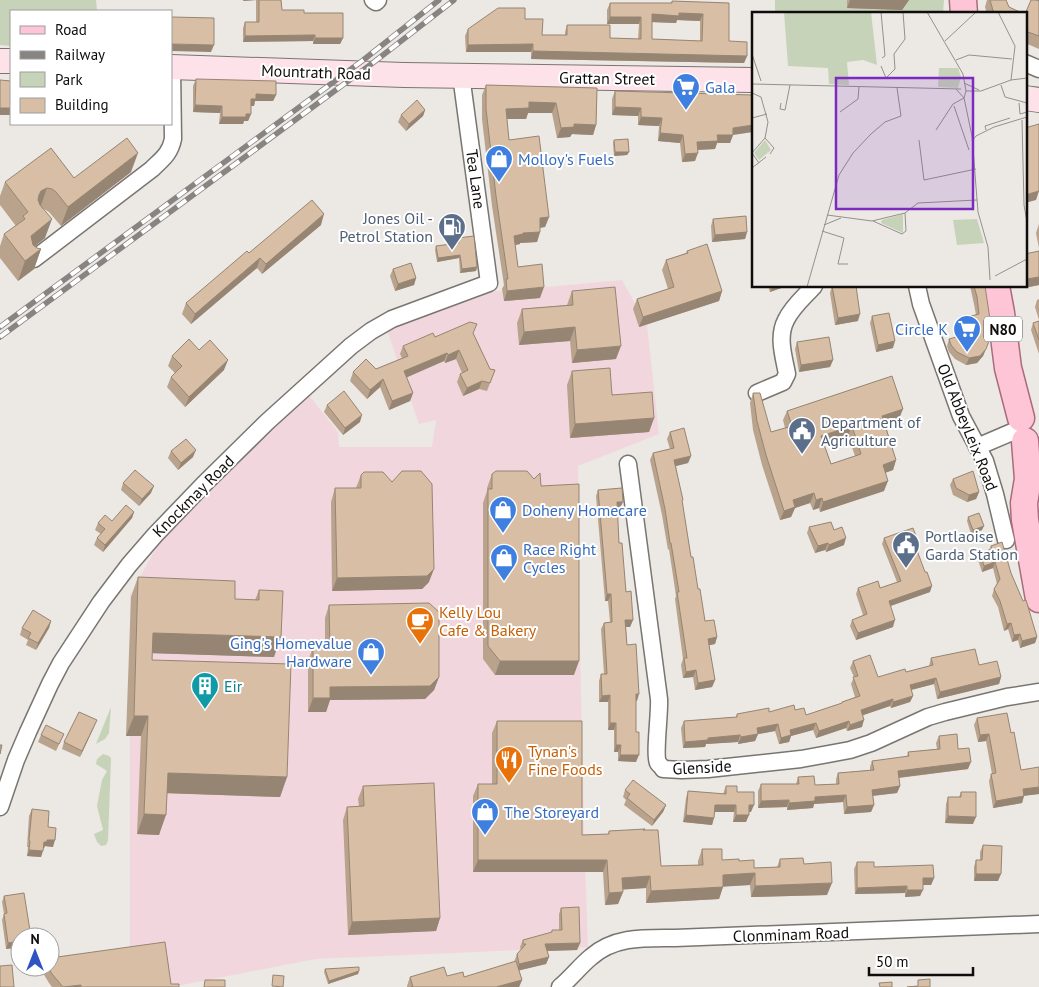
<svg xmlns="http://www.w3.org/2000/svg" width="1039" height="987" font-family="'PT Sans',sans-serif">
<style>
.commercial{fill:#f1d7dd}
.green{fill:#c6d3b8}
.lines{fill:none;stroke-linecap:round;stroke-linejoin:round}
.street-casing{stroke:#797571;stroke-width:19}
.secondary-casing{stroke:#797571;stroke-width:26}
.primary-casing{stroke:#a96c7c;stroke-width:29}
.street{stroke:#fff;stroke-width:16}
.secondary{stroke:#fee2ea;stroke-width:24}
.primary{stroke:#fdc5d5;stroke-width:26}
.rail-casing{stroke:#878481;stroke-width:5.5}
.rail{stroke:#fff;stroke-width:4;stroke-dasharray:11;stroke-linecap:butt}
.wall{fill:#b9a38d;fill-rule:evenodd}
.shaded-wall{fill:#968573}
.building{fill:#d7bea4;stroke:#968573;fill-rule:evenodd}
.labels{text-anchor:middle;dominant-baseline:central;stroke-width:4;stroke-linejoin:round;paint-order:stroke}
.shield{fill:#fff;stroke:#575655;stroke-width:1}
.shield-label{font-size:15px;font-weight:bold;fill:#0f0d0c}
.street-label{font-size:16px;fill:#0f0d0c;stroke:#fff}
.shop-label{font-size:16px;fill:#366cbe;stroke:#fff;text-anchor:start}
.service-label{font-size:16px;fill:#4e5e75;stroke:#fff;text-anchor:start}
.food-label{font-size:16px;fill:#c56008;stroke:#fff;text-anchor:start}
.culture-label{font-size:16px;fill:#0d838f;stroke:#fff;text-anchor:start}
.inset-road{fill:none;stroke:#94908e;stroke-width:1}
.view{fill:#7b2cbf;fill-opacity:0.15;stroke:#7b2cbf;stroke-width:2.5}
.inset-edge{fill:none;stroke:#0f0d0c;stroke-width:2.5}
</style>
<rect width="100%" height="100%" fill="#ece8e4"/>
<path class="commercial" d="M 622,280 L 647,325 L 659,434 L 578,466 L 579,603 L 584,832 L 588,947 L 315,959 L 172,987 L 165,949 L 130,949 L 130,595 L 165,532 L 308,394 L 338,432 L 339,447 L 432,447 L 436,420 L 419,424 L 387,330 L 491,292 Z"/>
<path class="green" d="M 0,0 L 96,0 L 97,11 L 11,11 L 11,46 L 0,45 Z
M 775,0 L 944,0 L 943,14 L 775,14 Z
M 111,707 L 109,733 L 105,739 L 96,744 Z
M 103,754 L 109,756 L 111,758 L 108,841 L 106,845 L 101,846 L 97,842 L 94,834 L 103,830 L 97,806 L 102,780 L 107,771 L 96,764 L 97,759 Z"/>
<g class="lines">
<defs>
<path id="street" d="M 373,0 L 376,2 L 378,0
M 1025,63 L 1039,69
M 34,259 L 152,169 C 162,159 170,154 173,139 L 172,67
M 917,286 L 921,304 L 961,416 L 985,461 L 995,494 L 1006,540
M 757,393 L 783,382 L 787,374 C 784,357 777,337 786,320 C 792,307 804,297 814,286
M 977,447 L 1019,429
M 628,464 L 659,699 C 660,713 654,754 658,763 C 660,765 662,767 663,769 L 682,770 L 708,769 L 801,759 L 850,750 L 871,743 L 928,717 L 945,712 L 1007,697 L 1039,692
M 0,807 L 16,760 L 28,732 L 50,684 L 61,663 L 101,602 L 129,565 L 155,535 L 203,485 L 267,422 L 351,346 L 371,331 L 392,319 L 489,283 L 461,75
M 560,987 C 571,978 580,966 591,957 C 615,936 645,938 675,938 L 1039,924"/>
<path id="secondary" d="M 0,61 L 11,61
M 171,67 L 404,75 L 753,80
M 1025,98 L 1039,100"/>
<path id="primary" d="M 963,0 L 964,14
M 996,286 L 1001,313 L 1008,368 L 1021,418
M 1025,441 L 1028,479 L 1024,503 L 1025,520 L 1039,599"/>
</defs>
<use href="#street" class="street-casing"/>
<use href="#secondary" class="secondary-casing"/>
<use href="#primary" class="primary-casing"/>
<use href="#street" class="street"/>
<use href="#secondary" class="secondary"/>
<use href="#primary" class="primary"/>
<defs>
<path id="rail" d="M 0,327 L 362,61 L 439,0
M 0,337 L 374,62 L 454,0"/>
</defs>
<use href="#rail" class="rail-casing"/>
<use href="#rail" class="rail"/>
</g>
<path class="wall" d="M 243,0 L 281,0 L 282,10 L 304,13 L 343,38 L 340,44 L 313,44 L 313,41 L 243,42 L 243,28 L 245,22 L 256,22 L 256,0 L 243,1 Z
M 847,0 L 909,0 L 902,10 L 847,8 Z
M 987,0 L 1006,0 L 1009,7 L 1024,14 L 987,14 L 985,7 Z
M 1038,0 L 1039,0 L 1039,49 L 1025,43 L 1025,14 Z
M 672,1 L 729,3 L 729,41 L 747,56 L 744,63 L 531,59 L 531,52 L 466,52 L 465,36 L 468,29 L 525,19 L 542,35 L 565,35 L 565,32 L 567,25 L 610,38 L 638,39 L 639,24 L 607,24 L 607,10 L 610,3 L 671,3 ZM 677,20 L 700,21 L 700,41 L 652,39 L 652,22 L 676,23 Z
M 196,79 L 276,95 L 273,101 L 255,101 L 254,106 L 251,106 L 251,114 L 248,121 L 244,121 L 243,124 L 219,124 L 220,113 L 193,112 L 193,86 Z
M 486,85 L 597,88 L 596,125 L 593,135 L 572,134 L 570,137 L 557,138 L 552,113 L 528,113 L 526,119 L 507,119 L 509,140 L 549,217 L 545,227 L 540,228 L 540,232 L 537,242 L 520,243 L 520,244 L 515,245 L 518,267 L 540,298 L 504,301 L 502,289 L 504,285 L 492,206 L 482,119 L 482,95 Z
M 615,91 L 733,135 L 730,143 L 717,143 L 715,149 L 697,150 L 695,161 L 682,162 L 680,143 L 658,141 L 659,126 L 638,125 L 638,116 L 612,115 L 612,99 Z
M 425,110 L 423,116 L 406,131 L 398,122 L 401,115 Z
M 614,140 L 629,152 L 627,155 L 614,156 L 613,143 Z
M 131,172 L 61,226 L 49,212 L 44,209 L 45,238 L 35,246 L 37,248 L 41,249 L 34,269 L 18,281 L 0,258 L 0,246 L 4,234 L 16,226 L 0,205 L 0,196 L 5,182 L 74,178 Z
M 713,219 L 747,232 L 745,239 L 712,242 L 711,226 Z
M 1039,224 L 1039,248 L 1036,233 Z
M 321,225 L 262,274 L 257,268 L 191,324 L 182,314 L 186,303 L 249,253 Z
M 458,238 L 477,267 L 476,271 L 460,273 L 459,258 L 437,262 L 435,250 L 436,246 L 457,243 Z
M 687,251 L 722,291 L 719,301 L 639,327 L 633,309 L 637,299 L 668,289 L 662,270 L 666,260 L 686,253 Z
M 1039,251 L 1039,285 L 1024,288 L 1023,286 L 1025,286 L 1025,254 Z
M 393,269 L 416,278 L 414,285 L 395,291 L 390,276 Z
M 768,286 L 785,286 L 784,287 L 770,292 Z
M 832,286 L 858,321 L 835,325 L 830,293 Z
M 970,286 L 985,286 L 989,341 L 983,356 L 977,363 L 966,365 L 955,359 L 949,352 L 947,346 L 949,339 L 971,333 L 969,322 L 971,316 L 976,315 L 974,304 Z
M 572,291 L 616,359 L 572,363 L 570,341 L 519,345 L 517,323 L 522,309 L 567,305 Z
M 1039,299 L 1039,320 L 1035,307 L 1037,300 Z
M 872,316 L 893,348 L 876,352 L 870,323 Z
M 1039,321 L 1039,354 L 1031,330 L 1033,323 Z
M 473,333 L 490,369 L 495,370 L 487,391 L 479,389 L 463,396 L 457,382 L 460,374 L 462,373 L 456,359 L 445,363 L 444,361 L 406,377 L 413,393 L 410,401 L 389,410 L 380,387 L 367,399 L 350,381 L 353,372 L 376,369 L 402,358 L 400,354 L 403,346 L 435,337 Z
M 797,342 L 833,360 L 830,367 L 799,372 L 795,349 Z
M 172,356 L 224,370 L 185,407 L 167,387 L 171,377 L 175,373 L 168,366 Z
M 572,371 L 654,418 L 649,432 L 570,438 L 567,385 Z
M 753,393 L 771,432 L 785,428 L 783,420 L 787,411 L 899,419 L 885,423 L 896,460 L 893,470 L 885,473 L 884,491 L 820,512 L 819,508 L 813,510 L 810,503 L 795,508 L 791,517 L 780,520 L 762,465 L 753,430 L 750,403 ZM 848,436 L 855,456 L 831,464 L 824,444 Z
M 327,405 L 360,422 L 343,435 L 324,412 Z
M 670,432 L 691,456 L 688,463 L 676,466 L 682,502 L 691,557 L 705,621 L 717,637 L 715,644 L 709,645 L 715,680 L 712,687 L 695,690 L 693,677 L 683,678 L 681,665 L 683,659 L 675,599 L 676,596 L 669,549 L 668,550 L 662,515 L 650,460 L 653,453 L 670,449 L 667,439 Z
M 171,451 L 193,457 L 178,470 L 168,458 Z
M 492,474 L 574,675 L 495,675 L 483,659 L 483,503 L 487,491 L 487,488 Z
M 361,475 L 429,582 L 422,589 L 332,591 L 331,502 L 335,488 L 356,488 Z
M 953,479 L 979,492 L 976,499 L 967,502 L 953,495 L 950,485 Z
M 123,483 L 151,493 L 139,506 L 121,490 Z
M 598,490 L 620,508 L 617,508 L 619,543 L 626,592 L 633,620 L 630,627 L 626,627 L 627,645 L 637,701 L 636,701 L 636,762 L 618,761 L 618,752 L 614,752 L 614,730 L 608,730 L 608,702 L 599,702 L 599,681 L 601,674 L 604,674 L 601,629 L 604,623 L 610,622 L 608,601 L 605,601 L 596,496 Z
M 134,512 L 132,518 L 103,552 L 94,545 L 97,538 L 101,534 L 95,530 L 98,523 L 112,521 Z
M 968,517 L 982,530 L 971,534 L 967,521 Z
M 809,527 L 834,530 L 844,545 L 826,552 L 825,550 L 815,553 L 807,533 Z
M 884,538 L 917,550 L 930,592 L 891,606 L 893,627 L 856,640 L 850,626 L 852,620 L 863,615 L 856,594 L 858,588 L 880,588 L 897,582 L 882,544 Z
M 991,546 L 1011,573 L 1037,637 L 1035,643 L 1020,648 L 1018,640 L 1012,642 L 1008,629 L 1004,631 L 998,607 L 992,596 L 994,589 L 997,584 L 993,568 L 982,572 L 978,560 L 980,553 L 989,550 Z
M 138,577 L 235,599 L 255,600 L 259,590 L 274,657 L 152,653 L 152,660 L 287,777 L 280,797 L 167,793 L 159,835 L 137,834 L 141,736 L 126,736 L 131,597 Z
M 329,605 L 439,677 L 434,690 L 425,699 L 330,700 L 326,712 L 308,712 L 308,661 L 313,647 L 325,647 L 325,618 Z
M 51,621 L 49,628 L 36,650 L 26,645 L 28,640 L 20,635 L 22,628 Z
M 931,658 L 979,665 L 1001,677 L 999,684 L 937,699 L 934,684 L 911,690 L 913,696 L 910,702 L 891,708 L 890,706 L 862,715 L 862,727 L 847,731 L 846,728 L 816,738 L 813,730 L 791,736 L 789,742 L 779,744 L 775,731 L 758,734 L 755,741 L 738,744 L 738,742 L 706,744 L 705,747 L 683,748 L 681,728 L 684,721 L 736,717 L 737,714 L 795,710 L 806,715 L 842,703 L 842,702 L 855,697 L 851,684 L 854,677 L 850,668 L 853,661 L 878,677 L 906,672 L 929,666 Z
M 977,718 L 1011,733 L 1021,770 L 1039,794 L 1024,796 L 1022,803 L 993,808 L 989,781 L 991,774 L 992,774 L 986,741 L 978,742 L 974,725 Z
M 497,721 L 582,835 L 608,834 L 609,831 L 644,830 L 661,866 L 698,865 L 698,861 L 702,849 L 722,860 L 739,861 L 754,868 L 777,867 L 780,859 L 804,864 L 827,895 L 751,897 L 750,885 L 723,886 L 719,899 L 646,903 L 646,888 L 622,889 L 623,892 L 618,904 L 605,905 L 603,872 L 473,872 L 473,796 L 478,784 L 492,784 L 492,733 Z
M 94,727 L 80,757 L 62,749 L 64,742 Z
M 64,734 L 56,751 L 38,742 L 41,735 Z
M 939,736 L 958,749 L 968,769 L 899,778 L 900,786 L 897,793 L 873,796 L 874,805 L 871,812 L 844,814 L 843,802 L 814,804 L 813,808 L 787,810 L 787,807 L 758,808 L 758,791 L 761,784 L 796,784 L 798,777 L 815,785 L 836,784 L 836,779 L 838,773 L 870,770 L 870,767 L 872,761 L 907,757 L 908,752 L 937,749 L 936,743 Z
M 363,786 L 440,918 L 436,931 L 348,935 L 343,820 L 347,807 L 359,806 L 358,799 Z
M 726,786 L 737,792 L 751,812 L 749,812 L 746,822 L 733,822 L 734,812 L 715,812 L 712,825 L 683,822 L 686,798 L 688,791 L 723,794 Z
M 625,790 L 666,805 L 663,812 L 652,826 L 624,805 L 626,800 L 623,797 Z
M 961,792 L 973,824 L 945,823 L 946,804 L 948,797 L 959,797 Z
M 32,809 L 53,847 L 45,846 L 44,848 L 43,848 L 41,857 L 27,856 L 28,847 L 27,847 L 29,816 Z
M 983,845 L 998,881 L 974,881 L 974,867 L 976,860 L 980,860 L 980,852 Z
M 857,862 L 874,867 L 934,878 L 931,885 L 923,885 L 920,896 L 905,897 L 905,893 L 855,894 L 854,869 Z
M 4,896 L 20,937 L 20,947 L 6,949 L 2,920 L 4,914 L 2,902 Z
M 561,908 L 580,943 L 577,950 L 547,951 L 549,957 L 546,964 L 519,970 L 522,980 L 519,987 L 407,987 L 407,986 L 410,977 L 464,977 L 514,962 L 517,954 L 521,950 L 520,947 L 523,940 L 551,933 L 552,930 L 559,930 L 559,914 Z
M 40,967 L 50,967 L 171,984 L 179,987 L 52,987 L 49,983 L 40,968 Z
M 325,969 L 359,971 L 358,974 L 328,984 L 324,972 Z"/>
<path class="shaded-wall" d="M 244,0 L 257,0 L 243,1 Z
M 850,0 L 909,0 L 902,10 L 847,8 Z
M 679,13 L 703,14 L 700,21 L 677,20 L 676,23 L 650,22 L 652,14 Z
M 610,17 L 641,17 L 639,24 L 607,24 Z
M 315,35 L 313,41 L 243,42 L 245,36 Z
M 315,38 L 343,38 L 340,44 L 313,44 Z
M 171,44 L 214,45 L 211,52 L 171,51 Z
M 533,44 L 531,52 L 466,52 L 468,45 Z
M 533,51 L 747,56 L 744,63 L 531,59 Z
M 256,94 L 276,95 L 273,101 L 255,101 L 254,106 L 249,106 L 251,99 Z
M 529,102 L 556,103 L 552,113 L 528,113 L 526,119 L 502,119 L 506,109 Z
M 195,105 L 222,106 L 220,113 L 193,112 Z
M 615,107 L 641,108 L 638,116 L 612,115 Z
M 0,108 L 11,108 L 11,115 L 0,115 Z
M 425,110 L 423,116 L 406,131 L 409,124 Z
M 246,114 L 251,114 L 248,121 L 244,121 L 243,124 L 219,124 L 222,117 Z
M 641,117 L 662,118 L 659,126 L 638,125 Z
M 574,124 L 596,125 L 593,135 L 572,134 L 570,137 L 557,138 L 561,128 Z
M 753,125 L 753,132 L 733,135 L 730,143 L 717,143 L 715,149 L 694,150 L 697,142 L 733,128 Z
M 660,133 L 683,135 L 680,143 L 658,141 Z
M 615,152 L 629,152 L 627,155 L 614,156 Z
M 138,153 L 131,172 L 61,226 L 68,207 Z
M 698,153 L 695,161 L 682,162 L 685,154 Z
M 47,188 L 40,208 L 34,211 L 39,195 L 41,191 Z
M 1039,191 L 1036,200 L 1025,203 L 1025,195 Z
M 324,214 L 321,225 L 262,274 L 266,264 Z
M 549,217 L 545,227 L 536,228 L 540,218 Z
M 52,219 L 45,238 L 24,255 L 31,236 Z
M 540,232 L 537,242 L 520,243 L 520,244 L 510,246 L 514,236 L 523,233 Z
M 747,232 L 745,239 L 712,242 L 715,235 Z
M 41,249 L 34,269 L 18,281 L 25,261 Z
M 460,255 L 459,258 L 437,262 L 438,258 Z
M 260,258 L 257,268 L 191,324 L 195,314 Z
M 477,267 L 476,271 L 460,273 L 462,269 Z
M 1039,277 L 1039,285 L 1024,288 L 1027,279 Z
M 416,278 L 414,285 L 395,291 L 398,284 Z
M 772,286 L 785,286 L 784,287 L 770,292 Z
M 544,287 L 540,298 L 504,301 L 507,291 Z
M 722,291 L 719,301 L 639,327 L 643,317 Z
M 860,314 L 858,321 L 835,325 L 838,318 Z
M 575,327 L 570,341 L 519,345 L 524,332 Z
M 895,341 L 893,348 L 876,352 L 878,345 Z
M 621,346 L 616,359 L 572,363 L 577,350 Z
M 986,349 L 983,356 L 977,363 L 966,365 L 969,358 Z
M 459,350 L 456,359 L 445,363 L 448,355 Z
M 447,353 L 444,361 L 401,380 L 404,371 Z
M 228,360 L 224,370 L 185,407 L 189,397 Z
M 833,360 L 830,367 L 799,372 L 801,365 Z
M 383,379 L 380,387 L 367,399 L 370,390 Z
M 482,381 L 479,389 L 463,396 L 467,388 Z
M 413,393 L 410,401 L 389,410 L 392,401 Z
M 903,409 L 899,419 L 878,425 L 882,416 Z
M 362,415 L 360,422 L 343,435 L 345,428 Z
M 654,418 L 649,432 L 570,438 L 575,424 Z
M 852,426 L 848,436 L 818,446 L 821,436 Z
M 196,450 L 193,457 L 178,470 L 181,463 Z
M 691,456 L 688,463 L 672,467 L 674,460 Z
M 896,460 L 893,470 L 879,475 L 883,465 Z
M 888,481 L 884,491 L 820,512 L 823,502 Z
M 154,486 L 151,493 L 139,506 L 142,499 Z
M 979,492 L 976,499 L 967,502 L 969,495 Z
M 814,493 L 810,503 L 795,508 L 791,517 L 780,520 L 784,511 L 793,500 Z
M 822,498 L 819,508 L 813,510 L 816,500 Z
M 617,502 L 623,502 L 620,508 L 614,509 Z
M 134,512 L 132,518 L 103,552 L 105,545 Z
M 984,526 L 982,530 L 971,534 L 973,530 Z
M 846,538 L 844,545 L 826,552 L 829,545 Z
M 828,543 L 825,550 L 815,553 L 818,546 Z
M 995,562 L 993,568 L 982,572 L 984,566 Z
M 434,569 L 429,582 L 422,589 L 332,591 L 337,578 Z
M 932,586 L 930,592 L 887,607 L 889,601 Z
M 607,594 L 611,594 L 608,601 L 605,601 Z
M 625,620 L 633,620 L 630,627 L 623,627 Z
M 895,620 L 893,627 L 856,640 L 858,633 Z
M 51,621 L 49,628 L 36,650 L 38,643 Z
M 1011,623 L 1008,629 L 1004,631 L 1007,624 Z
M 153,633 L 281,637 L 274,657 L 146,653 Z
M 1020,634 L 1018,640 L 1012,642 L 1014,635 Z
M 717,637 L 715,644 L 706,646 L 708,639 Z
M 1037,637 L 1035,643 L 1020,648 L 1022,641 Z
M 500,661 L 579,661 L 574,675 L 495,675 Z
M 696,670 L 693,677 L 683,678 L 686,672 Z
M 439,677 L 434,690 L 425,699 L 330,700 L 326,712 L 308,712 L 313,698 L 330,687 Z
M 1001,677 L 999,684 L 937,699 L 940,692 Z
M 936,678 L 934,684 L 907,691 L 910,685 Z
M 715,680 L 712,687 L 695,690 L 698,683 Z
M 636,694 L 639,694 L 637,701 L 633,701 Z
M 610,695 L 608,702 L 599,702 L 602,696 Z
M 913,696 L 910,702 L 891,708 L 893,702 Z
M 893,699 L 890,706 L 858,717 L 861,710 Z
M 134,716 L 148,716 L 141,736 L 126,736 Z
M 97,720 L 94,727 L 80,757 L 82,751 Z
M 864,720 L 862,727 L 847,731 L 850,725 Z
M 849,721 L 846,728 L 816,738 L 819,731 Z
M 610,723 L 616,723 L 614,730 L 608,730 Z
M 816,723 L 813,730 L 791,736 L 789,742 L 779,744 L 781,738 L 790,730 Z
M 778,724 L 775,731 L 754,735 L 757,728 Z
M 758,734 L 755,741 L 738,744 L 741,737 Z
M 989,734 L 986,741 L 978,742 L 980,735 Z
M 740,735 L 738,742 L 706,744 L 705,747 L 683,748 L 685,742 L 708,738 Z
M 616,745 L 621,745 L 618,752 L 614,752 Z
M 620,755 L 639,755 L 636,762 L 618,761 Z
M 971,762 L 968,769 L 896,778 L 898,771 Z
M 168,773 L 287,777 L 280,797 L 161,793 Z
M 900,786 L 897,793 L 870,796 L 872,790 Z
M 1039,787 L 1039,794 L 1021,796 L 1023,789 Z
M 846,795 L 843,802 L 814,804 L 813,808 L 787,810 L 789,803 L 815,797 Z
M 1024,796 L 1022,803 L 993,808 L 996,801 Z
M 789,800 L 787,807 L 758,808 L 761,801 Z
M 666,805 L 663,812 L 652,826 L 654,820 Z
M 715,805 L 736,805 L 734,812 L 713,812 Z
M 749,805 L 754,805 L 751,812 L 747,812 Z
M 874,805 L 871,812 L 844,814 L 847,807 Z
M 144,814 L 166,815 L 159,835 L 137,834 Z
M 686,815 L 714,818 L 712,825 L 683,822 Z
M 736,815 L 749,815 L 746,822 L 733,822 Z
M 948,816 L 976,817 L 973,824 L 945,823 Z
M 47,840 L 55,840 L 53,847 L 45,846 L 44,848 L 41,848 L 44,842 Z
M 29,850 L 43,851 L 41,857 L 27,856 Z
M 478,860 L 607,860 L 603,872 L 473,872 Z
M 755,873 L 750,885 L 718,887 L 723,875 Z
M 976,874 L 1001,874 L 998,881 L 974,881 Z
M 650,876 L 646,888 L 617,890 L 622,878 Z
M 923,878 L 934,878 L 931,885 L 920,885 Z
M 832,883 L 827,895 L 751,897 L 755,886 Z
M 907,886 L 905,893 L 855,894 L 857,888 Z
M 723,887 L 719,899 L 646,903 L 651,891 Z
M 907,890 L 923,890 L 920,896 L 905,897 Z
M 623,892 L 618,904 L 605,905 L 609,893 Z
M 440,918 L 436,931 L 348,935 L 352,922 Z
M 20,941 L 20,947 L 6,949 L 8,943 Z
M 580,943 L 577,950 L 543,951 L 545,944 Z
M 549,957 L 546,964 L 517,971 L 519,964 Z
M 359,971 L 358,974 L 328,984 L 329,981 Z
M 522,980 L 519,987 L 496,987 Z
M 81,985 L 80,987 L 67,987 Z"/>
<path class="building" d="M 259,0 L 281,0 L 282,10 L 304,10 L 304,13 L 343,13 L 343,38 L 315,38 L 315,35 L 245,36 L 245,22 L 259,22 Z
M 990,0 L 1006,0 L 1009,7 L 1024,14 L 994,14 Z
M 1031,0 L 1036,0 L 1039,1 L 1039,36 L 1025,31 L 1025,14 Z
M 672,1 L 729,3 L 729,41 L 747,42 L 747,56 L 533,51 L 533,44 L 468,45 L 468,29 L 498,8 L 525,8 L 525,19 L 543,19 L 542,35 L 567,35 L 567,25 L 610,25 L 610,38 L 641,39 L 641,17 L 610,17 L 610,3 L 672,3 ZM 679,13 L 703,14 L 702,41 L 652,39 L 652,14 L 679,16 Z
M 171,17 L 214,18 L 214,45 L 171,44 Z
M 196,79 L 276,81 L 276,95 L 256,94 L 256,99 L 251,99 L 251,114 L 246,114 L 246,117 L 222,117 L 222,106 L 195,105 Z
M 0,80 L 11,81 L 11,108 L 0,108 Z
M 486,85 L 597,88 L 596,125 L 574,124 L 574,127 L 561,128 L 556,103 L 529,102 L 529,108 L 506,109 L 509,140 L 539,136 L 549,217 L 540,218 L 540,232 L 523,233 L 523,234 L 514,236 L 518,267 L 542,264 L 544,287 L 507,291 L 506,279 L 508,279 L 496,196 L 486,109 Z
M 615,91 L 753,95 L 753,125 L 733,128 L 733,135 L 717,135 L 718,141 L 697,142 L 698,153 L 685,154 L 683,135 L 660,133 L 662,118 L 641,117 L 641,108 L 615,107 Z
M 417,100 L 425,110 L 409,124 L 401,115 Z
M 1039,124 L 1039,191 L 1025,195 L 1025,128 Z
M 127,138 L 138,153 L 68,207 L 56,192 L 52,189 L 47,188 L 41,191 L 39,195 L 38,200 L 40,205 L 52,219 L 31,236 L 33,245 L 37,248 L 41,249 L 25,261 L 4,234 L 25,219 L 23,216 L 28,212 L 5,182 L 51,148 L 74,178 Z
M 628,139 L 629,152 L 615,152 L 614,140 Z
M 312,200 L 324,214 L 266,264 L 260,258 L 195,314 L 186,303 L 247,251 L 249,253 Z
M 746,216 L 747,232 L 715,235 L 713,219 Z
M 474,236 L 477,267 L 462,269 L 460,255 L 438,258 L 436,246 L 459,243 L 458,238 Z
M 707,244 L 722,291 L 643,317 L 637,299 L 674,287 L 666,260 L 688,253 L 687,251 Z
M 1039,251 L 1039,277 L 1027,279 L 1025,271 L 1025,254 Z
M 411,263 L 416,278 L 398,284 L 393,269 Z
M 832,286 L 856,286 L 860,314 L 838,318 Z
M 974,286 L 985,286 L 991,326 L 989,327 L 989,341 L 986,349 L 980,356 L 969,358 L 957,352 L 951,345 L 949,339 L 974,332 L 971,316 L 979,314 L 977,297 Z
M 615,287 L 621,346 L 577,350 L 575,327 L 524,332 L 522,309 L 573,305 L 572,291 Z
M 889,313 L 895,341 L 878,345 L 872,316 Z
M 1039,321 L 1039,340 L 1033,323 Z
M 470,322 L 477,324 L 473,333 L 490,369 L 495,370 L 490,383 L 482,381 L 467,388 L 460,374 L 468,370 L 459,350 L 448,355 L 447,353 L 404,371 L 413,393 L 392,401 L 383,379 L 370,390 L 353,372 L 366,359 L 376,369 L 408,356 L 403,346 L 433,333 L 435,337 Z
M 829,337 L 833,360 L 801,365 L 797,342 Z
M 189,339 L 199,350 L 210,340 L 228,360 L 189,397 L 171,377 L 182,366 L 172,356 Z
M 610,368 L 612,395 L 652,392 L 654,418 L 575,424 L 572,371 Z
M 892,376 L 903,409 L 882,416 L 896,460 L 883,465 L 888,481 L 823,502 L 822,498 L 816,500 L 814,493 L 793,500 L 795,507 L 784,511 L 766,455 L 757,421 L 753,393 L 760,393 L 771,432 L 792,426 L 787,411 ZM 852,426 L 861,454 L 831,464 L 821,436 Z
M 344,391 L 362,415 L 345,428 L 327,405 Z
M 684,428 L 691,456 L 674,460 L 683,500 L 682,500 L 691,557 L 693,557 L 698,589 L 700,589 L 705,621 L 714,620 L 717,637 L 708,639 L 715,680 L 698,683 L 696,670 L 686,672 L 684,658 L 687,658 L 677,592 L 679,592 L 671,543 L 670,543 L 665,509 L 653,453 L 674,448 L 670,432 Z
M 186,439 L 196,450 L 181,463 L 171,451 Z
M 135,470 L 154,486 L 142,499 L 123,483 Z
M 402,471 L 421,471 L 432,484 L 434,569 L 427,576 L 337,578 L 335,488 L 361,488 L 361,475 L 364,472 L 383,472 L 392,482 Z
M 496,471 L 527,471 L 534,479 L 540,473 L 541,486 L 579,484 L 579,661 L 500,661 L 488,646 L 488,489 L 492,489 L 492,474 Z
M 973,471 L 979,492 L 969,495 L 956,488 L 953,479 Z
M 622,488 L 623,502 L 617,502 L 619,543 L 622,543 L 626,592 L 631,591 L 633,620 L 625,620 L 627,645 L 636,644 L 639,694 L 636,694 L 636,732 L 639,732 L 639,755 L 620,755 L 621,745 L 616,745 L 616,723 L 610,723 L 610,695 L 602,696 L 601,674 L 607,674 L 604,623 L 612,622 L 611,594 L 607,594 L 598,490 Z
M 126,505 L 134,512 L 105,545 L 97,538 L 105,529 L 98,523 L 105,515 L 112,521 Z
M 979,513 L 984,526 L 973,530 L 968,517 Z
M 831,522 L 834,530 L 842,527 L 846,538 L 829,545 L 828,543 L 818,546 L 809,527 Z
M 913,528 L 919,544 L 915,545 L 925,572 L 927,572 L 932,586 L 889,601 L 895,620 L 858,633 L 852,620 L 867,614 L 858,588 L 878,581 L 880,588 L 901,581 L 884,538 Z
M 1002,542 L 1011,573 L 1023,601 L 1026,600 L 1037,637 L 1022,641 L 1020,634 L 1014,635 L 1011,623 L 1007,624 L 1000,601 L 994,589 L 1000,579 L 995,562 L 984,566 L 980,553 L 992,549 L 991,546 Z
M 138,577 L 235,581 L 235,599 L 259,600 L 259,590 L 283,591 L 281,637 L 153,633 L 152,660 L 291,664 L 287,777 L 168,773 L 166,815 L 144,814 L 148,716 L 134,716 Z
M 429,603 L 439,612 L 439,677 L 430,686 L 330,687 L 330,698 L 313,698 L 313,647 L 330,647 L 329,605 Z
M 33,610 L 51,621 L 38,643 L 28,638 L 31,633 L 22,628 Z
M 975,649 L 979,665 L 997,661 L 1001,677 L 940,692 L 936,678 L 910,685 L 913,696 L 893,702 L 893,699 L 861,710 L 864,720 L 850,725 L 849,721 L 819,731 L 816,723 L 790,730 L 791,735 L 781,738 L 778,724 L 757,728 L 758,734 L 741,737 L 740,735 L 708,738 L 708,740 L 685,742 L 684,721 L 737,717 L 737,714 L 769,708 L 769,712 L 794,705 L 795,710 L 804,708 L 806,715 L 842,703 L 842,702 L 860,696 L 853,677 L 858,676 L 853,661 L 870,655 L 878,677 L 905,669 L 906,672 L 933,665 L 931,658 Z
M 79,712 L 97,720 L 82,751 L 64,742 Z
M 1007,713 L 1011,733 L 1014,732 L 1021,770 L 1039,767 L 1039,787 L 1023,789 L 1024,796 L 996,801 L 991,774 L 996,773 L 989,734 L 980,735 L 977,718 Z
M 497,721 L 582,721 L 582,835 L 609,834 L 609,831 L 645,829 L 643,830 L 658,830 L 661,866 L 703,865 L 702,849 L 722,849 L 722,860 L 739,859 L 739,861 L 754,860 L 754,868 L 780,867 L 780,859 L 803,858 L 804,864 L 831,862 L 832,883 L 755,886 L 755,873 L 723,875 L 723,887 L 651,891 L 650,876 L 622,878 L 623,892 L 609,893 L 607,860 L 478,860 L 478,784 L 497,784 Z
M 46,725 L 64,734 L 59,744 L 41,735 Z
M 957,734 L 958,749 L 969,748 L 971,762 L 898,771 L 900,786 L 872,790 L 874,805 L 847,807 L 846,795 L 815,797 L 815,801 L 789,803 L 789,800 L 761,801 L 761,784 L 799,784 L 798,777 L 814,776 L 815,785 L 839,784 L 838,773 L 874,770 L 872,761 L 909,756 L 908,752 L 940,749 L 939,736 Z
M 0,745 L 2,745 L 0,754 Z
M 633,780 L 666,805 L 654,820 L 627,798 L 630,794 L 625,790 Z
M 434,783 L 440,918 L 352,922 L 347,807 L 364,806 L 363,786 Z
M 726,786 L 737,786 L 737,792 L 754,792 L 754,805 L 749,805 L 749,815 L 736,815 L 736,805 L 715,805 L 714,818 L 686,815 L 688,791 L 726,794 Z
M 961,792 L 976,792 L 976,817 L 948,816 L 948,797 L 961,797 Z
M 32,809 L 49,811 L 48,827 L 56,828 L 55,840 L 47,840 L 47,842 L 44,842 L 43,851 L 29,850 L 30,841 L 29,840 Z
M 983,845 L 1002,846 L 1001,874 L 976,874 L 976,860 L 982,860 Z
M 857,862 L 874,862 L 874,867 L 933,865 L 934,878 L 923,878 L 923,890 L 907,890 L 907,886 L 857,888 Z
M 24,893 L 31,937 L 20,937 L 20,941 L 8,943 L 4,914 L 7,913 L 4,896 Z
M 579,907 L 580,943 L 545,944 L 549,957 L 519,964 L 517,954 L 526,944 L 523,944 L 523,940 L 552,932 L 552,930 L 562,930 L 561,908 Z
M 165,942 L 171,984 L 179,984 L 179,987 L 81,987 L 81,985 L 63,987 L 52,974 L 48,967 L 50,967 L 50,958 Z
M 516,961 L 522,980 L 496,987 L 411,987 L 413,987 L 410,977 L 444,967 L 447,976 L 463,972 L 464,977 Z
M 12,965 L 14,987 L 0,987 L 0,966 Z
M 359,967 L 359,971 L 329,981 L 325,969 Z
M 273,975 L 284,976 L 283,987 L 272,986 Z
M 930,979 L 930,987 L 907,987 L 918,986 L 918,980 Z
M 205,980 L 225,980 L 225,987 L 204,987 Z
M 892,982 L 892,987 L 880,987 L 879,983 Z"/>
<defs>
<symbol id="supermarket-pin" viewBox="-11 -11 22 30"><path d="M0 17L-7.5 6A9.5 9.5 0 1 1 7.5 6Z" fill="#3f7fe0" stroke="#fff"/><path d="M-6-5.5h2.5l.6 2H6L4.5 2H-2.5L-4.4-4H-6ZM-1.5 3.2a1.3 1.3 0 1 0 .1 0ZM3 3.2a1.3 1.3 0 1 0 .1 0Z" fill="#fff"/></symbol>
<symbol id="shop-pin" viewBox="-11 -11 22 30"><path d="M0 17L-7.5 6A9.5 9.5 0 1 1 7.5 6Z" fill="#3f7fe0" stroke="#fff"/><path d="M-5-2.5h2.3a2.7 3.5 0 0 1 5.4 0H5L5.5 6h-11ZM-1.5-2.5h3a1.5 2.3 0 0 0-3 0Z" fill="#fff"/></symbol>
<symbol id="fuel-pin" viewBox="-11 -11 22 30"><path d="M0 17L-7.5 6A9.5 9.5 0 1 1 7.5 6Z" fill="#5c6f8a" stroke="#fff"/><path d="M-5.5-6h7V0h2V4h1.3V-2.5L3-4.5l.8-.8L6-3V5H2.5V1h-1V6h-7ZM-4.2-4.7v3.2H.2V-4.7Z" fill="#fff"/></symbol>
<symbol id="civic-pin" viewBox="-11 -11 22 30"><path d="M0 17L-7.5 6A9.5 9.5 0 1 1 7.5 6Z" fill="#5c6f8a" stroke="#fff"/><path d="M-.6-6.5H3V-4.5H.6V-3L4-1V1h2V6H-6V1h2V-1L-.6-3ZM-1.2 2.5V6h2.4V2.5Z" fill="#fff"/></symbol>
<symbol id="cafe-pin" viewBox="-11 -11 22 30"><path d="M0 17L-7.5 6A9.5 9.5 0 1 1 7.5 6Z" fill="#e8710a" stroke="#fff"/><path d="M-5.5-4.5H6V0H3Q3 3.5 0 3.5H-2.5Q-5.5 3.5-5.5 0ZM3-3.2v2h1.7v-2ZM-6 4.5H4V6H-6Z" fill="#fff"/></symbol>
<symbol id="building-pin" viewBox="-11 -11 22 30"><path d="M0 17L-7.5 6A9.5 9.5 0 1 1 7.5 6Z" fill="#0f9aa8" stroke="#fff"/><path d="M-4-6H4V6H1V3H-1V6H-4ZM-2.5-4.3h1.7v1.8h-1.7ZM.8-4.3h1.7v1.8H.8ZM-2.5-1h1.7V.8h-1.7ZM.8-1h1.7V.8H.8Z" fill="#fff"/></symbol>
<symbol id="restaurant-pin" viewBox="-11 -11 22 30"><path d="M0 17L-7.5 6A9.5 9.5 0 1 1 7.5 6Z" fill="#e8710a" stroke="#fff"/><path d="M-5-6h1v4h1v-4h1v4h1v-4h1v5L-1.5 .5V6h-2V.5L-5-1ZM5-6V6H3V1.5H1.5Q1.5-4 5-6Z" fill="#fff"/></symbol>
</defs>
<g fill-rule="evenodd">
<use href="#supermarket-pin" x="670" y="71" width="32" height="43"/>
<use href="#shop-pin" x="483" y="143" width="32" height="43"/>
<use href="#fuel-pin" x="436" y="211" width="32" height="43"/>
<use href="#supermarket-pin" x="951" y="313" width="32" height="43"/>
<use href="#civic-pin" x="786" y="415" width="32" height="43"/>
<use href="#shop-pin" x="487" y="494" width="32" height="43"/>
<use href="#civic-pin" x="890" y="529" width="32" height="43"/>
<use href="#shop-pin" x="488" y="542" width="32" height="43"/>
<use href="#cafe-pin" x="404" y="605" width="32" height="43"/>
<use href="#shop-pin" x="355" y="636" width="32" height="43"/>
<use href="#building-pin" x="189" y="670" width="32" height="43"/>
<use href="#restaurant-pin" x="493" y="744" width="32" height="43"/>
<use href="#shop-pin" x="469" y="796" width="32" height="43"/>
</g>
<g class="labels">
<rect class="shield" x="984" y="316.5" width="38" height="25" rx="4"/>
<g class="shield-label">
<text x="1003" y="329">N80</text>
</g>
<g class="street-label">
<text transform="translate(316 72) rotate(2)">Mountrath Road</text>
<text transform="translate(607 78) rotate(1)">Grattan Street</text>
<text transform="translate(476 179) rotate(82)">Tea Lane</text>
<text transform="translate(968 427) rotate(68)">Old AbbeyLeix Road</text>
<text transform="translate(193 496) rotate(-45)">Knockmay Road</text>
<text transform="translate(702 767) rotate(-3)">Glenside</text>
<text transform="translate(791 934) rotate(-2)">Clonminam Road</text>
</g>
<g class="shop-label">
<text x="705" y="87">Gala</text>
<text x="518" y="159">Molloy's Fuels</text>
<text x="948" y="329" text-anchor="end">Circle K</text>
<text x="522" y="510">Doheny Homecare</text>
<text x="523" y="549">Race Right<tspan x="523" dy="18">Cycles</tspan></text>
<text x="352" y="643" text-anchor="end">Ging's Homevalue<tspan x="352" dy="18">Hardware</tspan></text>
<text x="504" y="812">The Storeyard</text>
</g>
<g class="service-label">
<text x="433" y="218" text-anchor="end">Jones Oil -<tspan x="433" dy="18">Petrol Station</tspan></text>
<text x="821" y="422">Department of<tspan x="821" dy="18">Agriculture</tspan></text>
<text x="925" y="536">Portlaoise<tspan x="925" dy="18">Garda Station</tspan></text>
</g>
<g class="food-label">
<text x="439" y="612">Kelly Lou<tspan x="439" dy="18">Cafe &amp; Bakery</tspan></text>
<text x="528" y="751">Tynan's<tspan x="528" dy="18">Fine Foods</tspan></text>
</g>
<g class="culture-label">
<text x="224" y="686">Eir</text>
</g>
</g>
<g transform="translate(752 12)">
<rect width="275" height="275" fill="#ece8e4"/>
<path d="M 32,0 L 119,0 L 125,53 L 111,48 L 95,50 L 97,73 L 77,72 L 76,56 L 36,54 ZM 187,56 L 206,56 L 209,65 L 206,76 L 186,75 ZM 13,128 L 19,138 L 7,148 L 2,141 ZM 151,202 L 151,221 L 129,211 L 130,208 ZM 225,207 L 232,231 L 205,233 L 201,208 Z" fill="#c6d3b8"/>
<path class="inset-road" d="M 129,0 L 133,44 L 130,46M 175,0 L 211,62 L 214,79 L 212,86M 246,0 L 263,34M 193,29 L 224,0M 0,42 L 9,69M 204,48 L 217,43 L 260,47M 129,54 L 134,66 L 143,57 L 142,42 L 153,27 L 151,0M 259,68 L 263,34M 212,71 L 227,78M 0,72 L 209,77M 249,73 L 253,85 L 275,91M 204,77 L 212,86 L 220,124 L 226,200 L 236,235 L 238,268M 214,79 L 229,79 L 259,68 L 275,66M 0,81 L 9,85 L 16,110 L 13,126 L 0,141 L 7,151M 29,91 L 28,97 L 33,98 L 38,73M 267,91 L 268,102 L 275,100M 202,94 L 217,138M 88,100 L 106,87 L 107,75M 0,106 L 15,102M 270,108 L 272,193 L 275,210M 184,118 L 201,92 L 212,86M 234,118 L 233,114 L 258,106M 13,126 L 22,136 L 18,142M 167,128 L 172,168 L 224,157M 220,129 L 224,124 L 242,115 L 275,105M 0,156 L 14,145M 153,201 L 166,191 L 225,188M 75,203 L 120,209 L 153,201M 121,209 L 150,222 L 154,219 L 153,201M 72,213 L 89,206M 70,219 L 92,226 L 86,252 L 96,252M 243,264 L 275,247M 55,275 L 87,163 L 101,141 L 119,122 L 133,110 L 149,104 L 145,76"/>
<path class="view" d="M 84,66 L 221,66 L 221,197 L 84,197 Z"/>
<rect width="275" height="275" class="inset-edge"/>
</g>
<rect x="10" y="10" width="162" height="115" fill="#ffffff" stroke="#9f9e9e"/>
<rect x="20" y="26" width="25" height="8" fill="#fdc5d5" stroke="#9f9e9e"/>
<text x="55" y="35" font-size="15" fill="#0f0d0c">Road</text>
<rect x="20" y="51" width="25" height="8" fill="#878481" stroke="#9f9e9e"/>
<text x="55" y="60" font-size="15" fill="#0f0d0c">Railway</text>
<rect x="20" y="72" width="25" height="15" fill="#c6d3b8" stroke="#9f9e9e"/>
<text x="55" y="85" font-size="15" fill="#0f0d0c">Park</text>
<rect x="20" y="98" width="25" height="15" fill="#d7bea4" stroke="#9f9e9e"/>
<text x="55" y="110" font-size="15" fill="#0f0d0c">Building</text>
<g transform="translate(35 952)"><circle r="24" fill="#ffffff" stroke="#9f9e9e"/>
<path d="M0-4L9 19L0 12L-9 19Z" fill="#2e53c3"/>
<text y="-8" font-size="14" font-weight="bold" text-anchor="middle" fill="#0f0d0c">N</text>
</g>
<path d="M869 967v8h104v-8" fill="none" stroke="#0f0d0c" stroke-width="2.5"/>
<text x="876" y="967" font-size="15" fill="#0f0d0c" stroke="#ffffff" stroke-width="4" paint-order="stroke">50 m</text>
</svg>
